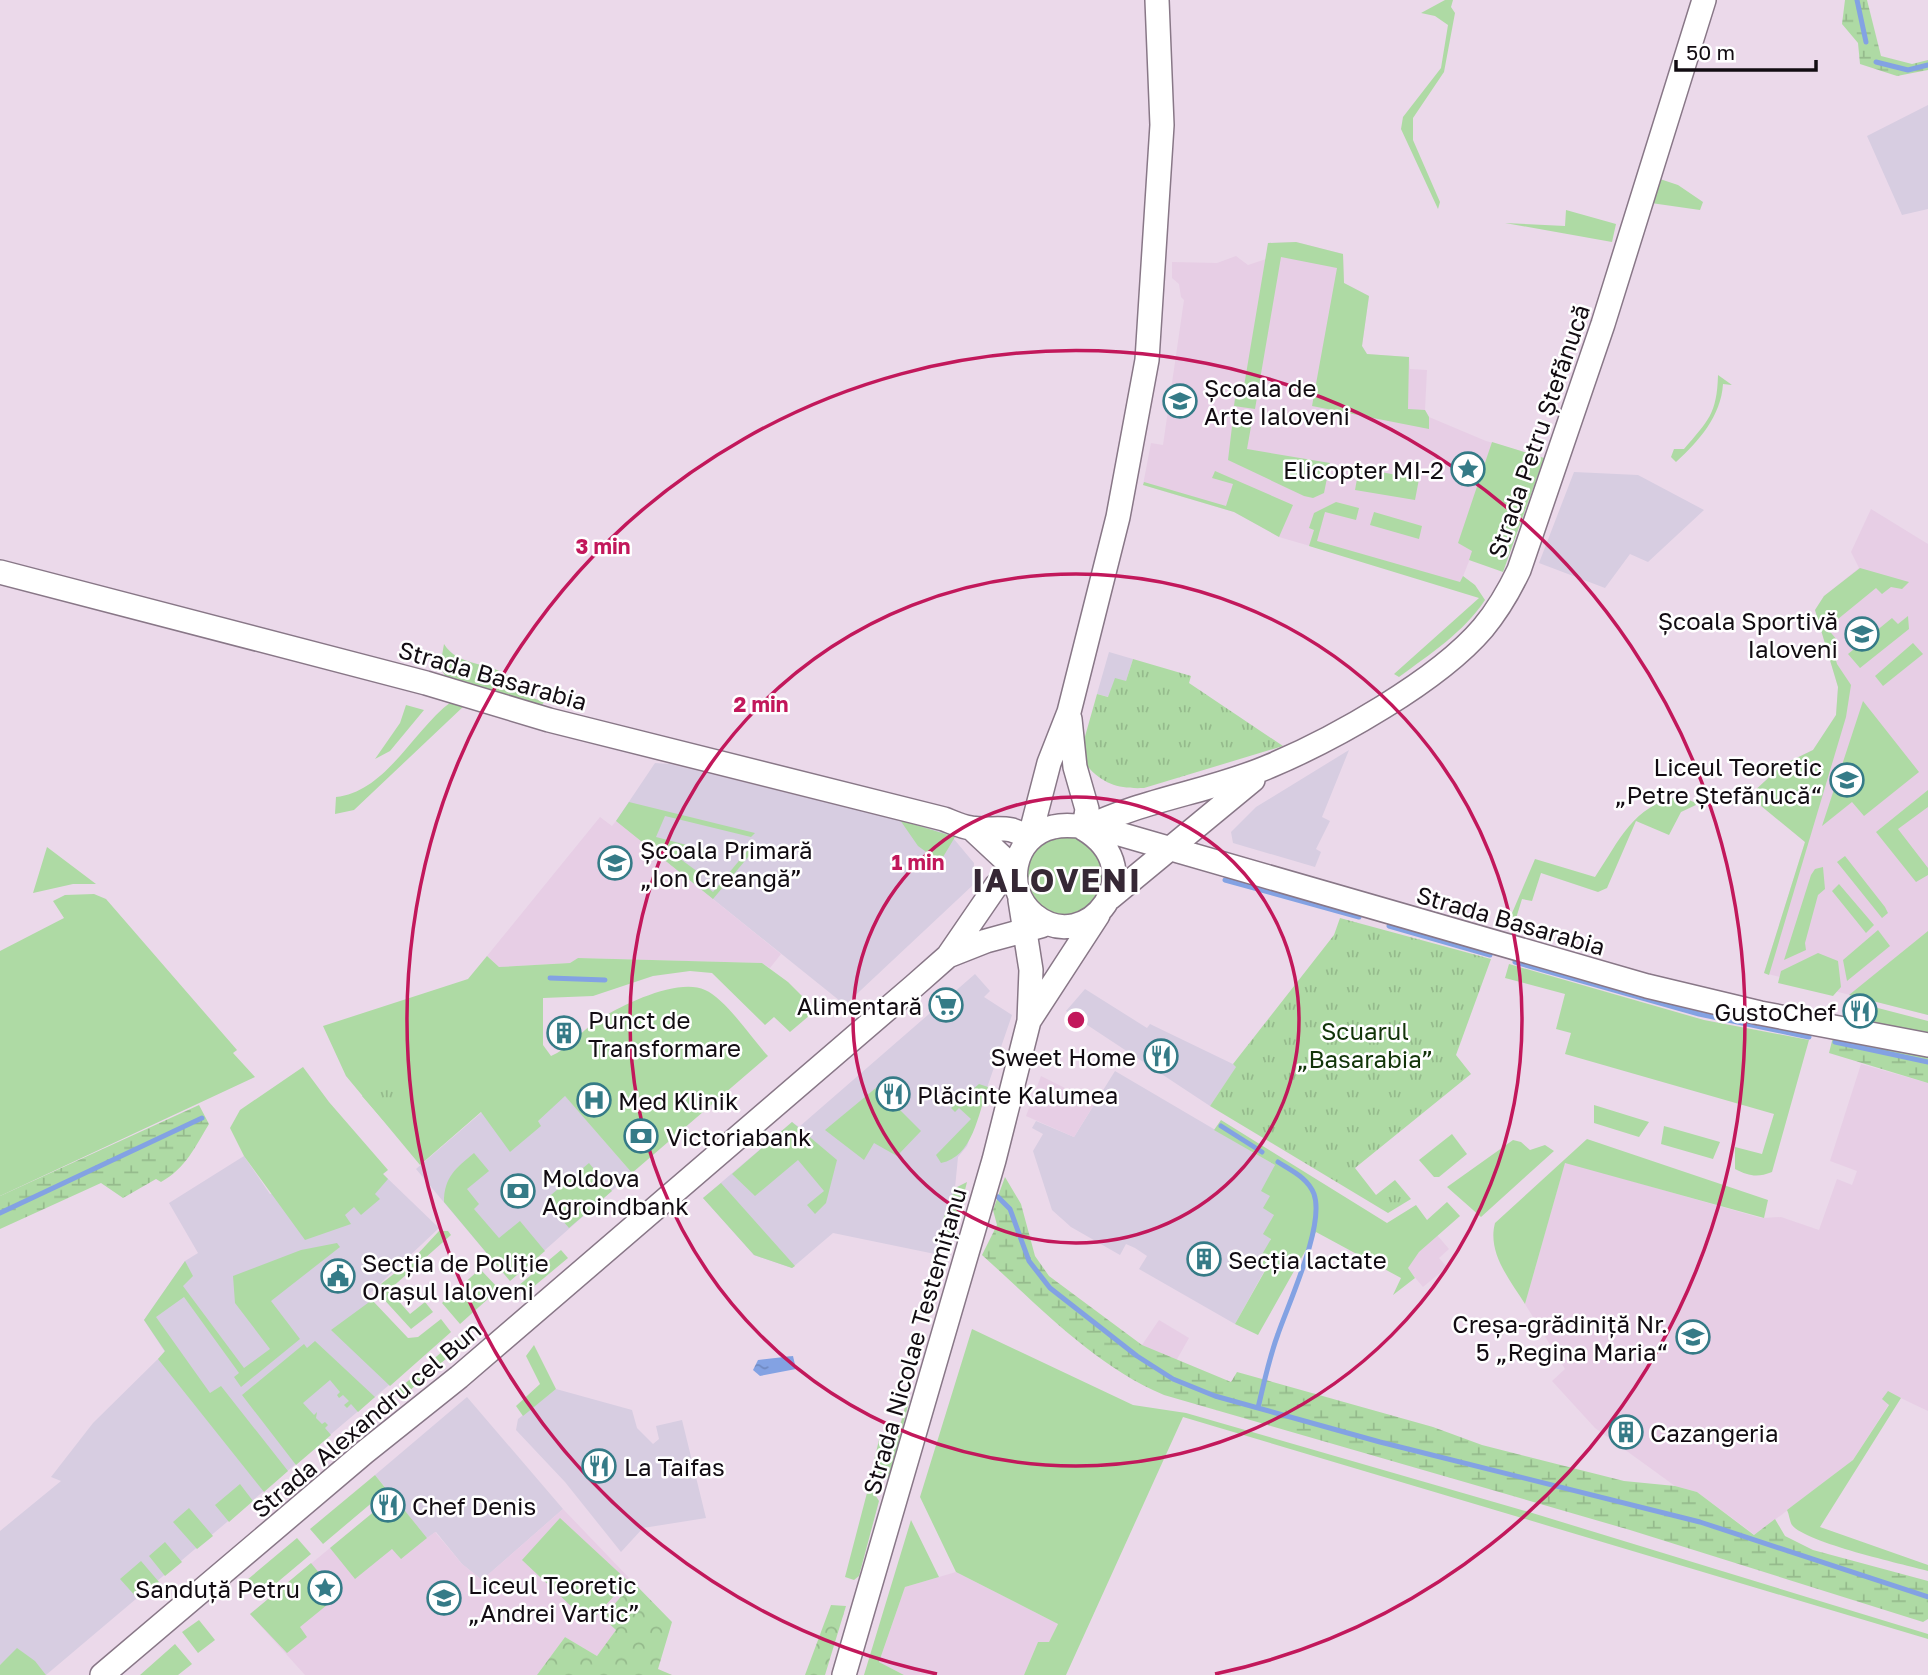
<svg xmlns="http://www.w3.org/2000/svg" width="1928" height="1675" font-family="'Golos Text',sans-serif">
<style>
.commercial{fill:#d7cde1}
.built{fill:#e7cee5}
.green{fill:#aedaa4}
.forest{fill:url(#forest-crowns)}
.wetland{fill:url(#wetland-marsh)}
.park{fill:url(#park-tufts)}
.water{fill:url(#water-ripples)}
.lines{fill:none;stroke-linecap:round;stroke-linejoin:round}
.stream{stroke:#83a2e3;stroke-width:5}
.secondary-casing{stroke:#887787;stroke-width:26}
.secondary{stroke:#fff;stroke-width:23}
.ring{fill:none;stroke:#c2185b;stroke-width:3.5}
.labels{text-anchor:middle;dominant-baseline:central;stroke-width:5;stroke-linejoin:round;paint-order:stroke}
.poi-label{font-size:24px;fill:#120c12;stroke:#fff;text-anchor:start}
.street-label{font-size:24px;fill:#120c12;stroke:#fff}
.park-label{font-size:24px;fill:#123409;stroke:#fff}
.district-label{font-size:32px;font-weight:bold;letter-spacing:2px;fill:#362835;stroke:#fff}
.centre{fill:#c2185b;stroke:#fff;stroke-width:3.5}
.ring-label{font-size:21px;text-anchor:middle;font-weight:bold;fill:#c2185b;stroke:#fff;stroke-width:5;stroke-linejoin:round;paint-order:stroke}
</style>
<defs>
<pattern id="forest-crowns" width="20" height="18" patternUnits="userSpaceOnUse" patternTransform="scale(1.75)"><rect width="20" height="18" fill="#aedaa4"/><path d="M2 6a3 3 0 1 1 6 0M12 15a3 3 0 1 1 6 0" fill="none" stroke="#95ba8c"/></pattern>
<pattern id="wetland-marsh" width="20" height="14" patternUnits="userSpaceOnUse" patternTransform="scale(1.75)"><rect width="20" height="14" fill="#aedaa4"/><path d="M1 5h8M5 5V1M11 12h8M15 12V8" fill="none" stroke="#95ba8c"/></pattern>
<pattern id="park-tufts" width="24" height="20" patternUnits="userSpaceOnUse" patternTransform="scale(1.75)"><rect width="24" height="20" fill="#aedaa4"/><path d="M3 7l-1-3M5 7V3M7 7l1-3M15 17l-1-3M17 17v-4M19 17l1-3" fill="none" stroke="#95ba8c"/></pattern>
<pattern id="water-ripples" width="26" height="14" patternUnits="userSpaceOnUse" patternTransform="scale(1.75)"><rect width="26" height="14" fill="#83a2e3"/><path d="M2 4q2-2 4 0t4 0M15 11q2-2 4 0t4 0" fill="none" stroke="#708ac2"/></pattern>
</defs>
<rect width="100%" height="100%" fill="#ebd9ea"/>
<path class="commercial" d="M 1928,105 L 1928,209 L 1902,215 L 1867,136 Z
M 1574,472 L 1638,475 L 1704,510 L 1648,562 L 1630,554 L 1605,588 L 1539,563 Z
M 1109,652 L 1133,659 L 1126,681 L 1109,697 L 1097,694 Z
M 1349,750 L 1322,817 L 1330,821 L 1316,849 L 1321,852 L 1315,867 L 1233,843 L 1231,832 L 1256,807 Z
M 655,763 L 670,764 L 948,832 L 974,863 L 973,885 L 845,1005 L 616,821 Z
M 975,974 L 990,991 L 984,997 L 1012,1015 L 967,1146 L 958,1157 L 955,1188 L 942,1222 L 935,1254 L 833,1233 L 792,1268 L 754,1255 L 703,1198 L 792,1122 L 799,1127 Z
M 1085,989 L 1147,1028 L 1150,1024 L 1237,1066 L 1210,1106 L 1066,1011 Z
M 1115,1071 L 1275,1165 L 1270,1196 L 1274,1215 L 1266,1268 L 1235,1324 L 1139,1269 L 1147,1256 L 1135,1248 L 1126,1244 L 1120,1255 L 1071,1227 L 1052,1210 L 1033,1151 L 1043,1134 L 1032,1128 L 1036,1121 L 1074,1137 Z
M 554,1083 L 632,1173 L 510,1281 L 416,1169 L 482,1112 Z
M 244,1156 L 270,1194 L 383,1174 L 439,1228 L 366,1297 L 421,1358 L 46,1675 L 34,1661 L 18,1649 L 0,1665 L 0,1531 L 61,1481 L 51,1477 L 93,1423 L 165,1352 L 144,1320 L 185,1261 L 198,1253 L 169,1203 Z
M 556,1389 L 632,1410 L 637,1428 L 653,1444 L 659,1439 L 656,1426 L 682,1420 L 706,1518 L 643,1528 L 621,1552 L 565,1482 L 516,1430 L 518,1419 Z
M 467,1397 L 563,1509 L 482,1580 L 462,1564 L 436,1532 L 427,1538 L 375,1475 Z"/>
<path class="built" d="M 1296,242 L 1343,254 L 1344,283 L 1369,296 L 1362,346 L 1367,354 L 1409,357 L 1410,369 L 1427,370 L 1425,410 L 1429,417 L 1486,441 L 1542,457 L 1473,551 L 1458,589 L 1279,537 L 1234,512 L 1143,485 L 1151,443 L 1163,445 L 1184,300 L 1181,297 L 1179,284 L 1172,278 L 1172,262 L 1217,263 L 1236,256 L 1248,265 L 1266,259 L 1268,243 Z
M 1871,509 L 1928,544 L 1928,1015 L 1764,973 L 1805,842 L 1749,796 L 1782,765 L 1813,750 L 1836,715 L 1838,687 L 1815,610 L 1824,596 L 1859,568 L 1851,552 Z
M 600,817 L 612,826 L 616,821 L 781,954 L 770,968 L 762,963 L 578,958 L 570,963 L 499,967 L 487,956 Z
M 1861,1064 L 1928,1083 L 1928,1411 L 1888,1392 L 1889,1404 L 1853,1460 L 1755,1535 L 1697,1492 L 1675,1486 L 1595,1428 L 1552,1381 L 1565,1369 L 1525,1304 L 1565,1162 L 1761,1218 L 1781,1217 L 1819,1230 L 1837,1179 L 1852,1185 L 1857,1171 L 1830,1161 Z
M 1041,1076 L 1095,1103 L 1074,1137 L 1026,1116 Z
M 1437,1235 L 1449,1249 L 1439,1258 L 1447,1267 L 1423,1287 L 1407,1268 L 1419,1252 Z
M 1159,1320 L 1189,1338 L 1176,1361 L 1142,1345 Z
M 393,1496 L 427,1538 L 435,1532 L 462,1564 L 482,1580 L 563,1509 L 633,1582 L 603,1618 L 617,1630 L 597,1656 L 565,1637 L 537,1675 L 305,1675 L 250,1614 Z
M 956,1572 L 1058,1624 L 1049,1642 L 1038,1642 L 1024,1675 L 904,1675 L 879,1662 L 905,1587 Z"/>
<path class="green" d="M 1445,0 L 1453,0 L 1451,7 L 1455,13 L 1444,72 L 1413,118 L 1413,140 L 1440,202 L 1438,209 L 1401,129 L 1403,117 L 1441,68 L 1448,25 L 1435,16 L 1421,13 Z
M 1660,179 L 1678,185 L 1703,202 L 1700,210 L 1651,203 Z
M 1566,210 L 1616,224 L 1612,242 L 1505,223 L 1565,226 Z
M 1296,242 L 1343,254 L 1344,283 L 1369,296 L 1362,346 L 1367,354 L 1409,357 L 1408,409 L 1425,410 L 1429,417 L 1429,429 L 1312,406 L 1337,268 L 1281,257 L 1255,409 L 1234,406 L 1236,391 L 1243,392 L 1268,243 Z
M 1718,375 L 1732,385 L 1723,384 C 1721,416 1699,441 1676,462 L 1671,457 L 1674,449 L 1684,449 C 1708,421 1717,414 1718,375 Z
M 1233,418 L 1252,421 L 1247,449 L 1330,463 L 1324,493 L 1313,498 L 1304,496 L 1228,460 Z
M 1492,442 L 1544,458 L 1503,572 L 1469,560 L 1472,551 L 1458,543 Z
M 1359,468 L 1419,479 L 1415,500 L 1355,490 Z
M 1215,471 L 1293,505 L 1279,537 L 1234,512 L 1143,485 L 1144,482 L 1226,506 L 1233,484 L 1212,478 Z
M 1336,502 L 1359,508 L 1356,520 L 1325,512 L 1317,541 L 1460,582 L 1463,576 L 1475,585 L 1485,600 C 1464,632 1430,654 1399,677 L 1394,674 L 1479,598 L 1309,546 L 1314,530 L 1309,528 L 1314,513 Z
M 1374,512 L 1422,526 L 1419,539 L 1370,525 Z
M 1860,568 L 1909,582 L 1902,589 L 1891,587 L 1882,594 L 1876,588 L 1827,628 L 1837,640 L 1832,646 L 1837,664 L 1851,685 L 1846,717 L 1769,975 L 1764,973 L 1805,842 L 1749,796 L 1782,765 L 1813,750 L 1836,715 L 1838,687 L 1815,610 L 1824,596 Z
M 1908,616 L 1909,629 L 1860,668 L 1848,654 L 1892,618 L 1898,624 Z
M 1913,643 L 1923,654 L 1883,686 L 1875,676 Z
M 444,644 C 458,667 488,661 508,676 C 525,688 521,695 544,702 L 539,709 L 447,679 L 440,667 Z
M 1863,701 L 1919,772 L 1864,816 L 1852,802 L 1822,826 Z
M 451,702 L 465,705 L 354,810 L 335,814 L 336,797 C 386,792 414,729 451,702 Z
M 406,705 L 424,710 L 390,751 L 375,759 L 400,723 Z
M 1928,790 L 1928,807 L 1898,829 L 1928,868 L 1928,875 L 1916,882 L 1876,832 Z
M 1680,796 L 1698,804 L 1681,812 L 1669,835 L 1636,821 L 1607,888 L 1598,892 L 1541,873 L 1532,901 L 1522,899 L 1513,928 L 1507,925 L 1535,859 L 1595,877 C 1620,840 1632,806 1680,796 Z
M 629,802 L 755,833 L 751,837 L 665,816 L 656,837 L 706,850 L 698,860 L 686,850 L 679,858 L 698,872 L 694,877 L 713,892 L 748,850 L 754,850 L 713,899 L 616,821 Z
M 900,820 L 955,837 L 940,862 L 918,846 Z
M 1058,835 L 1083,837 L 1107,869 L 1092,908 C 1084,911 1074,916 1066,917 C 1035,919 1020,883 1029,858 C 1033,845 1047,840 1058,835 Z
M 47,847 L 96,884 L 73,884 L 33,893 Z
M 1845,856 L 1885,907 L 1888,913 L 1882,918 L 1837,862 Z
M 1823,867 L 1825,889 L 1818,895 L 1805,943 L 1806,950 L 1784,960 L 1811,875 L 1815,869 Z
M 1839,884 L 1874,925 L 1866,933 L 1832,891 Z
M 94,894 L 106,899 L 237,1050 L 233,1053 L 255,1077 L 0,1196 L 0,951 L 64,918 L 53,901 L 65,895 Z
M 1878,930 L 1890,946 L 1847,981 L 1843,960 Z
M 1928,931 L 1928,1015 L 1849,995 Z
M 1818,953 L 1838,961 L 1841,987 L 1833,996 L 1778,983 L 1781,971 Z
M 487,956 L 499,967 L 570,963 L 578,958 L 762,963 L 788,982 L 816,1010 L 790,1032 L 774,1017 L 765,1025 L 712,973 L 690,971 L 653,976 L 593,996 L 543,998 L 543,1045 L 551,1056 C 568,1049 579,1033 594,1023 C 617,1007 677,977 705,990 C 725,998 753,1040 768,1056 L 632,1173 L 565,1096 L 538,1121 L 541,1126 L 510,1152 L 481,1112 L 420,1165 L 346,1076 L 323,1026 L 468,979 Z
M 1509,964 L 1704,1020 L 1809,1040 L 1772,1172 C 1757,1178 1749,1176 1735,1169 L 1735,1147 L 1762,1154 L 1774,1114 L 1565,1054 L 1571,1033 L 1556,1029 L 1565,994 L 1505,978 Z
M 1847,1000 L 1928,1021 L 1928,1037 L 1850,1020 L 1845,1011 Z
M 303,1067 L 329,1102 L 388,1170 L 383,1174 L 388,1179 L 375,1194 L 380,1199 L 361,1215 L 354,1207 L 345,1215 L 351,1224 L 305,1240 L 244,1156 L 230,1128 L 240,1110 Z
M 979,1084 L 988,1087 C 978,1114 973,1157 941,1163 L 936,1155 L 971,1119 L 959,1108 L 955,1112 L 951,1108 Z
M 877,1087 L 921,1131 L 897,1156 L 874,1143 L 864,1160 L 825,1130 Z
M 1594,1105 L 1649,1122 L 1639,1137 L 1594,1123 Z
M 1221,1120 L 1387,1223 L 1416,1205 L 1427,1220 L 1447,1202 L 1460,1216 L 1419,1252 L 1408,1268 L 1415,1278 L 1393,1295 L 1401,1278 L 1316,1232 L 1258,1335 L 1235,1324 L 1266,1269 L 1257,1263 L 1271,1239 L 1263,1234 L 1274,1215 L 1263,1208 L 1270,1196 L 1261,1191 L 1275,1165 L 1214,1130 Z
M 792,1122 L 837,1160 L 826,1203 L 815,1214 L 807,1205 L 824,1191 L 798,1160 L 755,1196 L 732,1174 Z
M 1664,1126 L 1720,1142 L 1713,1159 L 1661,1144 Z
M 1452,1134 L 1467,1154 L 1439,1177 L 1434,1177 L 1419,1160 Z
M 1587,1139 L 1768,1200 L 1764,1218 L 1565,1163 L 1525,1304 C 1510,1280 1487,1253 1495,1223 Z
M 1513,1140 L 1521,1142 L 1530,1150 L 1545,1145 L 1554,1151 L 1481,1217 L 1447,1187 Z
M 474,1153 L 489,1171 L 467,1189 L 479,1204 L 474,1209 L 499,1238 L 520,1221 L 545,1251 L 510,1281 L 444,1202 C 444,1177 456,1168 474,1153 Z
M 589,1163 L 612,1191 L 569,1228 L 545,1200 Z
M 967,1182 L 954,1234 L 950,1235 L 942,1222 L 955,1188 Z
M 721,1183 L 795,1266 L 792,1268 L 754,1255 L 703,1198 Z
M 439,1231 L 448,1231 L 451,1235 L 389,1290 L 410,1314 L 425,1302 L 433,1312 L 411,1329 L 379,1294 L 381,1284 L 414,1258 Z
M 337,1243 L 340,1247 L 271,1301 L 300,1339 L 241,1387 L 234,1377 L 239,1373 L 184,1297 L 156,1317 L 210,1393 L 221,1386 L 288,1471 L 264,1492 L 158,1359 L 165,1351 L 144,1320 L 185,1261 L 193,1276 L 183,1286 L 244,1368 L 270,1349 L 235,1303 L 233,1276 L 301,1250 Z
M 561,1250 L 568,1258 L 532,1288 L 525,1290 L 518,1286 Z
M 480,1269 L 499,1289 L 460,1324 L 442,1303 Z
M 372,1300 L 408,1338 L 418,1337 L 441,1319 L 451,1332 L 390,1386 L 331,1330 Z
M 972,1329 L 1133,1405 L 1186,1413 L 1529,1512 L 1928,1634 L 1928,1639 L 1183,1417 L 1066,1675 L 1024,1675 L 1038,1642 L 1049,1642 L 1058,1624 L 956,1572 L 920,1497 Z
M 458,1338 L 463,1344 L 400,1399 L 394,1393 Z
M 315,1341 L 375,1397 L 358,1412 L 351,1404 L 347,1408 L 344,1405 L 349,1401 L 343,1395 L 339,1398 L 337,1395 L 340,1392 L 330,1380 L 303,1403 L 314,1415 L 317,1412 L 316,1418 L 322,1424 L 325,1422 L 328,1425 L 325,1428 L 331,1435 L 296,1465 L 242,1395 L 304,1344 L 307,1348 Z
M 534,1345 L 556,1389 L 523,1416 L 516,1406 L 540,1384 L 526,1356 Z
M 1888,1391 L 1901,1398 L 1820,1527 L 1928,1565 L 1928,1571 C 1903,1564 1806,1543 1792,1525 C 1790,1522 1789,1514 1787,1510 L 1853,1460 L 1889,1405 L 1882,1399 Z
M 908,1395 L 910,1398 L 890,1478 L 869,1481 L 880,1436 L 885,1435 L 884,1442 L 895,1445 Z
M 375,1475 L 387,1490 L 323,1544 L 310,1529 Z
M 240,1484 L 253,1501 L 229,1522 L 215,1505 Z
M 868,1489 L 872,1490 L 879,1501 L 859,1576 L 854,1580 L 845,1577 Z
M 393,1496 L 427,1538 L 401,1559 L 392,1549 L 355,1579 L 330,1548 Z
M 189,1508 L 213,1536 L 197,1549 L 173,1522 Z
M 560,1518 L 628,1581 L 589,1623 L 522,1560 Z
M 911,1520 L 939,1577 L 905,1587 L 879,1662 L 904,1675 L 864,1675 Z
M 297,1538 L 311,1554 L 261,1596 L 247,1580 Z
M 165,1542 L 182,1562 L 165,1576 L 149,1556 Z
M 141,1561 L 159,1582 L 138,1599 L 120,1579 Z
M 311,1563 L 338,1596 L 300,1627 L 307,1637 L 287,1653 L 250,1614 Z
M 199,1620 L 215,1640 L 198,1653 L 182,1632 Z
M 175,1644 L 192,1664 L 178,1675 L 140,1675 Z
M 17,1648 L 35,1661 L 46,1675 L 0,1675 L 0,1665 Z"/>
<path class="forest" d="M 633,1582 L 672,1622 L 658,1669 L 672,1675 L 537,1675 L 565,1637 L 597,1656 L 616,1630 L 603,1618 Z
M 831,1605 L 846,1606 L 825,1675 L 805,1675 Z"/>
<path class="wetland" d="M 1845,0 L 1867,0 L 1881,56 L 1912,64 L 1928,60 L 1928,70 L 1897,76 L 1860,64 L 1858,43 L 1842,24 Z
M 1833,1037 L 1928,1056 L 1928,1083 L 1829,1053 Z
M 199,1105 L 209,1124 C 195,1147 186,1168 161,1182 L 156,1179 L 123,1198 L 101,1183 L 0,1229 L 0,1196 Z
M 1005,1177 L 1021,1204 L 1035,1256 L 1049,1276 L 1142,1345 L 1231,1382 L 1237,1372 L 1433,1427 L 1482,1445 L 1624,1481 L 1675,1486 L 1697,1492 L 1754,1535 L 1775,1519 L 1785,1536 L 1813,1550 L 1928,1581 L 1928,1619 L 1923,1622 L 1630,1530 L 1164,1395 C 1093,1365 1038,1305 982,1255 L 997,1225 L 993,1210 Z"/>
<path class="park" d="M 1133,659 L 1191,676 L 1189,683 L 1283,746 L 1144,788 C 1120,789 1104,785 1087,766 L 1084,740 L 1097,694 L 1108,697 L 1115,678 L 1126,681 Z
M 1340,918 L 1491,959 L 1456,1055 L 1471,1074 L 1355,1168 L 1376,1195 L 1395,1180 L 1411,1199 L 1388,1213 L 1210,1106 L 1236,1067 L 1233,1064 L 1334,935 Z
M 390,1071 L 411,1096 L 383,1120 L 362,1096 Z"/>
<path class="water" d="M 793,1356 L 796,1369 L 760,1376 L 753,1370 L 758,1360 Z"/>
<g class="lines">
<path class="stream" d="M 1857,0 L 1866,42
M 1876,62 L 1908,70 L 1928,65
M 1225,880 L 1359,917
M 1389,926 L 1490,955
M 1515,962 L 1699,1014 L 1809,1037
M 550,978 L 605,980
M 1835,1042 L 1928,1062
M 1221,1126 L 1262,1152
M 998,1197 L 1010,1209 L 1029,1261 L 1050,1288 L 1137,1356 L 1173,1379 L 1215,1396 L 1380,1442 L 1700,1522 L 1928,1597
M 0,1213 L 202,1118
M 1258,1408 C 1264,1383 1269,1358 1278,1334 C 1289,1302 1325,1225 1314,1194 C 1308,1178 1292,1171 1278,1162"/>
<defs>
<path id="secondary" d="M 0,572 L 426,683 L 549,720 L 944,819 C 952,822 962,827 971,828 C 994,832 1010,822 1029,840
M 1070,719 L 1075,767 L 1087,809 L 1084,829
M 971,828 L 1015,869
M 1084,829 C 1154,871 1087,958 1034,915 C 1003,890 1012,836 1053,827 C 1073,822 1096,830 1116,833 L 1647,986 L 1760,1013 L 1928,1045
M 1084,829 C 1143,799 1210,792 1270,766 C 1334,739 1438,681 1483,628 C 1498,610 1509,591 1519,570 L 1603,324 L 1704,0
M 1029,840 L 1049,763 L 1069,712 L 1118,517 L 1147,360 L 1162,125 L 1157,0
M 1110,898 L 1253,780
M 948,956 L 986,941 L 1041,926
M 1029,1021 L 1098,915
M 102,1675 L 365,1452 L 459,1377 L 914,986 L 948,956 L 996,886 L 1015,869
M 844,1675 L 994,1160 L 1029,1021 L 1031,970 L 1020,900"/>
</defs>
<use href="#secondary" class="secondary-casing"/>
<use href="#secondary" class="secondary"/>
</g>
<g class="ring">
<circle cx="1076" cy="1020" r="223"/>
<circle cx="1076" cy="1020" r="446"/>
<path d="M937 1674A669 669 0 1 1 1215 1674"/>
</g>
<defs>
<symbol id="school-ring" viewBox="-11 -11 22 22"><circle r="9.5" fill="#fff" stroke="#357b87" stroke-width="1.5"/><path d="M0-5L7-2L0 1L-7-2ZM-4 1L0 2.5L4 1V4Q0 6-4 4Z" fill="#357b87"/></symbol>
<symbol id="sight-ring" viewBox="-11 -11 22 22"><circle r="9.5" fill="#fff" stroke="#357b87" stroke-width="1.5"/><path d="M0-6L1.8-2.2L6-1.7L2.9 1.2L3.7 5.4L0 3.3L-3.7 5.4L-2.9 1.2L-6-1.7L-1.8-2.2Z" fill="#357b87"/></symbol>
<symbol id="supermarket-ring" viewBox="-11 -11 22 22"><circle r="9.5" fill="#fff" stroke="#357b87" stroke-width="1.5"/><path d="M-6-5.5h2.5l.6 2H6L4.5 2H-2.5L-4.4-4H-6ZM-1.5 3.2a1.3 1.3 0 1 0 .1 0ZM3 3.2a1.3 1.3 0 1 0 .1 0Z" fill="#357b87"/></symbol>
<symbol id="restaurant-ring" viewBox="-11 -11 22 22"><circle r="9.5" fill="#fff" stroke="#357b87" stroke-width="1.5"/><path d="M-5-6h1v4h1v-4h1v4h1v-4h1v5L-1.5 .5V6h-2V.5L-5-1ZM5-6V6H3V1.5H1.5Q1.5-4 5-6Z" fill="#357b87"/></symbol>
<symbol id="building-ring" viewBox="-11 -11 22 22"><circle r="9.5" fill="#fff" stroke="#357b87" stroke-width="1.5"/><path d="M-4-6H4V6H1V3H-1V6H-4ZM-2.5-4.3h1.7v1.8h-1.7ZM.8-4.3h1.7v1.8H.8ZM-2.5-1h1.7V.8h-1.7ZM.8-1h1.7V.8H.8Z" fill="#357b87"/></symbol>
<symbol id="hospital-ring" viewBox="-11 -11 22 22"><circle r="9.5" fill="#fff" stroke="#357b87" stroke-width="1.5"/><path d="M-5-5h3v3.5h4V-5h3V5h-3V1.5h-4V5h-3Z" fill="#357b87"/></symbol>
<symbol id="bank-ring" viewBox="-11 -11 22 22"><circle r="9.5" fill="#fff" stroke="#357b87" stroke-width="1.5"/><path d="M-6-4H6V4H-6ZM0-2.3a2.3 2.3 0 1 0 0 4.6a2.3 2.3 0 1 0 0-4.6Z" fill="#357b87"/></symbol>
<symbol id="civic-ring" viewBox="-11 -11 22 22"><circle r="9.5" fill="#fff" stroke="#357b87" stroke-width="1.5"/><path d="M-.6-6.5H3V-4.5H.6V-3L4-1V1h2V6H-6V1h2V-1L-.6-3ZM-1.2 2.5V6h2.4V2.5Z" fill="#357b87"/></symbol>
</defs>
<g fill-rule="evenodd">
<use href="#school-ring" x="1161" y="382" width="38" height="38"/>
<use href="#sight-ring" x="1449" y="450" width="38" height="38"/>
<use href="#school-ring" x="1843" y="615" width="38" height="38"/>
<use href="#school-ring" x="1828" y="761" width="38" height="38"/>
<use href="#school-ring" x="596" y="844" width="38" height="38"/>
<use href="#supermarket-ring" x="927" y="986" width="38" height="38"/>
<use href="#restaurant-ring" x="1841" y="992" width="38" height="38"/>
<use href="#building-ring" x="545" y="1014" width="38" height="38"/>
<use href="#restaurant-ring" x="1142" y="1037" width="38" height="38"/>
<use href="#restaurant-ring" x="874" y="1075" width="38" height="38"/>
<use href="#hospital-ring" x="575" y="1081" width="38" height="38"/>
<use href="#bank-ring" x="622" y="1117" width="38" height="38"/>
<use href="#bank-ring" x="499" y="1172" width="38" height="38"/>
<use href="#building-ring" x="1185" y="1240" width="38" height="38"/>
<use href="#civic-ring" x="319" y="1257" width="38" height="38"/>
<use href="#school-ring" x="1674" y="1318" width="38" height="38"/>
<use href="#building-ring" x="1607" y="1413" width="38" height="38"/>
<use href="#restaurant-ring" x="580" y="1447" width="38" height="38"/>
<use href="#restaurant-ring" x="369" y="1486" width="38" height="38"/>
<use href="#sight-ring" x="306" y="1569" width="38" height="38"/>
<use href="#school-ring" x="425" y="1579" width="38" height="38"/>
</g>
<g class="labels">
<g class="poi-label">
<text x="1204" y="387">Școala de<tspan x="1204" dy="28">Arte Ialoveni</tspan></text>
<text x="1444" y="469" text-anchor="end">Elicopter MI-2</text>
<text x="1838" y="620" text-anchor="end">Școala Sportivă<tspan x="1838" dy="28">Ialoveni</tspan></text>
<text x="1822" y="766" text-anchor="end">Liceul Teoretic<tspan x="1822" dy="28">„Petre Ștefănucă“</tspan></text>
<text x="640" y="849">Școala Primară<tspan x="640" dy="28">„Ion Creangă”</tspan></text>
<text x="922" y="1005" text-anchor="end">Alimentară</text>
<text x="1836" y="1011" text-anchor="end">GustoChef</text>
<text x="588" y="1019">Punct de<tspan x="588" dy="28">Transformare</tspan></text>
<text x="1136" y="1056" text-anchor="end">Sweet Home</text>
<text x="917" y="1094">Plăcinte Kalumea</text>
<text x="618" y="1100">Med Klinik</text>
<text x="666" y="1136">Victoriabank</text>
<text x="542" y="1177">Moldova<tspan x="542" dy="28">Agroindbank</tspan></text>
<text x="1228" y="1259">Secția lactate</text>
<text x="362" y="1262">Secția de Poliție<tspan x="362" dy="28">Orașul Ialoveni</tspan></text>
<text x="1668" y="1323" text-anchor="end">Creșa-grădiniță Nr.<tspan x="1668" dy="28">5 „Regina Maria“</tspan></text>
<text x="1650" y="1432">Cazangeria</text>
<text x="624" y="1466">La Taifas</text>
<text x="412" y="1505">Chef Denis</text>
<text x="468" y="1584">Liceul Teoretic<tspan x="468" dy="28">„Andrei Vartic”</tspan></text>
<text x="300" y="1588" text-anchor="end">Sanduță Petru</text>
</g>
<g class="street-label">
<text transform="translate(1538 431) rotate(-71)">Strada Petru Ștefănucă</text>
<text transform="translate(493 675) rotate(16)">Strada Basarabia</text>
<text transform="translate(1511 920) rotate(16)">Strada Basarabia</text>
<text transform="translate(914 1341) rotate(-74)">Strada Nicolae Testemițanu</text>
<text transform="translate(366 1419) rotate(-40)">Strada Alexandru cel Bun</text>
</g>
<g class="park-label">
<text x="1365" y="1030">Scuarul<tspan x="1365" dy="28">„Basarabia”</tspan></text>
</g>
<g class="district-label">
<text x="1057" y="880">IALOVENI</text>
</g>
</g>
<circle cx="1076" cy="1020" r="10" class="centre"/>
<g class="ring-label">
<text x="603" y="554">3 min</text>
<text x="761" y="712">2 min</text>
<text x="918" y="870">1 min</text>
</g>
<path d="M1676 60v10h140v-10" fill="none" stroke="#120c12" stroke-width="3.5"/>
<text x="1686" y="60" font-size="21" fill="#120c12" stroke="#ffffff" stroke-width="5" paint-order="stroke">50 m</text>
</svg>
